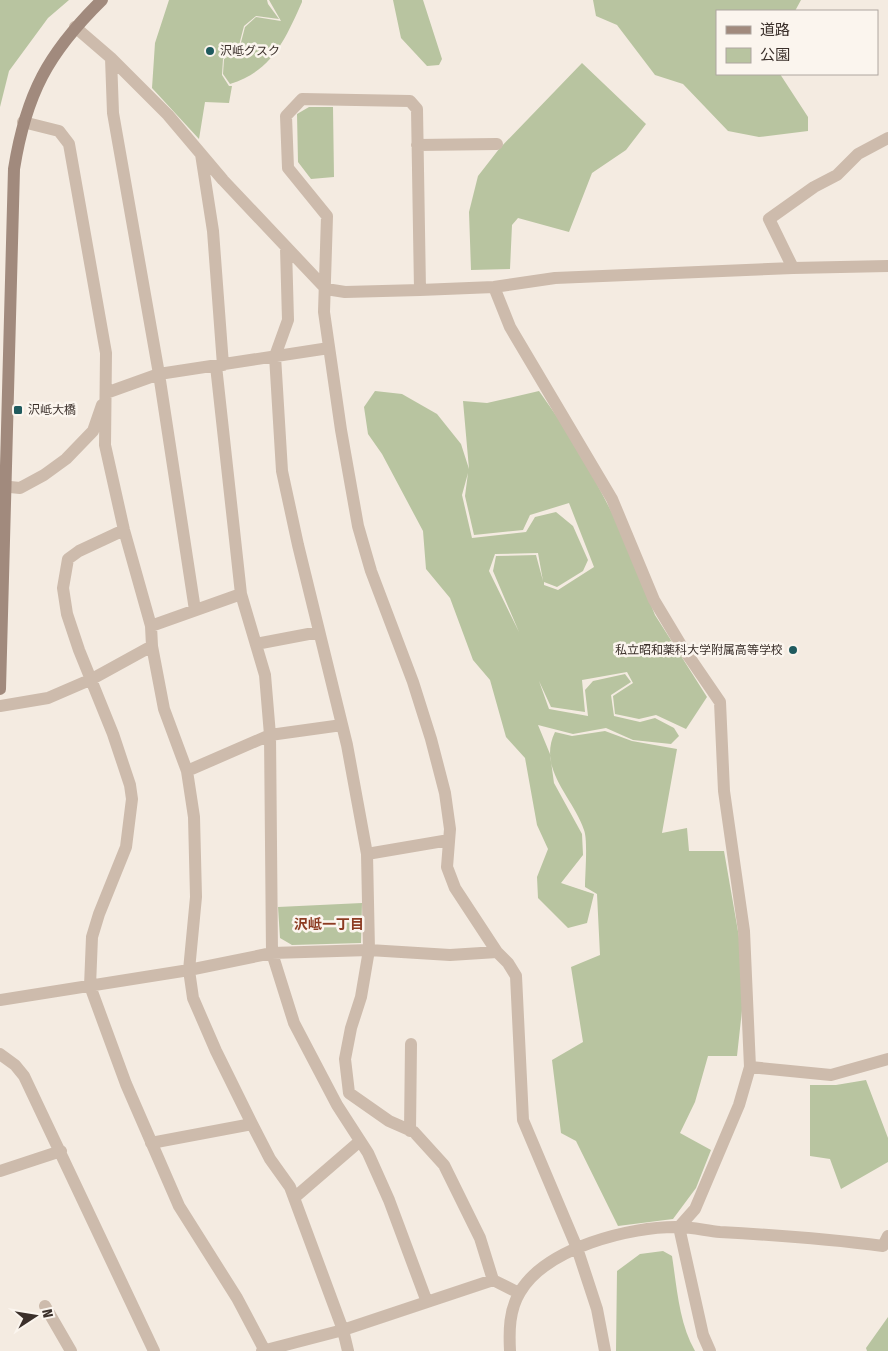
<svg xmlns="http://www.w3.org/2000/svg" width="888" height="1351" font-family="'Fira Sans Condensed','Noto Sans JP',sans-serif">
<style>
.green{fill:#b8c4a0;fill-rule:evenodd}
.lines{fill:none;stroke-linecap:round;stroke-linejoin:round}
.street{stroke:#cdbbac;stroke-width:12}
.secondary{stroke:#a18a7d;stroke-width:12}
.poi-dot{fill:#1f5a5e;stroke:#fbf5ee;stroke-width:2}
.labels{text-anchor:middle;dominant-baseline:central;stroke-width:5;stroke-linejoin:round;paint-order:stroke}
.poi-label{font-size:12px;fill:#3b302b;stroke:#fbf5ee;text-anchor:start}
.neighbourhood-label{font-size:14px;font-weight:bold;fill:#8c3b22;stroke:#fbf5ee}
</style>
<rect width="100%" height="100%" fill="#f4ebe1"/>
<path class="green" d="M 0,0 L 69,0 L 48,18 L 9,71 L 0,107 Z
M 169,0 L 267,0 L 268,4 L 279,19 L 256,16 L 244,26 L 238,49 L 223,59 L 222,75 L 229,86 L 232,86 L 229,103 L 205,102 L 199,139 L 152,88 L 155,43 Z
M 269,0 L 302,0 L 302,2 C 285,40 272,71 230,84 L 223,74 L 224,59 L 239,50 L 245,27 L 256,17 L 281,21 Z
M 393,0 L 423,0 L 442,59 L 439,65 L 427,66 L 401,38 Z
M 593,0 L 801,0 L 795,11 L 717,11 L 717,74 L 780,74 L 808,117 L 808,131 L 759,137 L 728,131 L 683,84 L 655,75 L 617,25 L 596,16 Z
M 582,63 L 646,124 L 626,150 L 592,173 L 569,232 L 518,218 L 512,225 L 510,269 L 471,270 L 469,212 L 478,176 L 499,149 Z
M 309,107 L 333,107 L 334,177 L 311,179 L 298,162 L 297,114 Z
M 375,391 L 402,394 L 437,414 L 461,444 L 469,469 L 463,401 L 487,403 L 539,391 L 576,444 L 620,528 L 655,615 L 707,697 L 686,729 L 656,715 L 639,719 L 615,714 L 613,696 L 633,683 L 627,672 L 582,680 L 585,712 L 551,707 L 539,681 L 549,709 L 588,716 L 585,690 L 593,681 L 625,674 L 631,682 L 611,695 L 614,716 L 640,722 L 655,718 L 674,728 L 679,736 L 671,744 L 633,740 L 606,728 L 573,734 L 538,725 L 550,754 L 554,783 L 582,834 L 583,855 L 561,883 L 594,894 L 587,923 L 568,928 L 538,898 L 537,877 L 548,849 L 537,825 L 525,758 L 506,737 L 490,680 L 473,660 L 450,598 L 426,569 L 423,531 L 382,454 L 368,434 L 364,407 ZM 468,473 L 465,496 L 474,535 L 523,530 L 530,515 L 569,503 L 594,567 L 558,590 L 544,585 L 544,582 L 557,587 L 583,571 L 588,560 L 573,526 L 556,512 L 535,517 L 526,532 L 472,538 L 462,495 ZM 538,553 L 543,581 L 536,555 L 496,556 L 493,571 L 519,632 L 489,571 L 495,554 Z
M 605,731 L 632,741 L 677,749 L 662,833 L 687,828 L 689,851 L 724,851 L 739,937 L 743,1001 L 737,1056 L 708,1056 L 695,1102 L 680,1133 L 711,1150 L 696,1188 L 673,1219 L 618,1226 L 576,1141 L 561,1133 L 552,1060 L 583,1042 L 571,967 L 600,955 L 597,894 L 585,887 C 585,874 588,840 584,830 C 573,797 537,769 555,732 L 572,736 Z
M 362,903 L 361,943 L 292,945 L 280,938 L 278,907 Z
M 866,1080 L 888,1138 L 888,1162 L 841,1189 L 830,1159 L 810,1156 L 810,1085 L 836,1085 Z
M 663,1251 L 672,1256 C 677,1288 679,1323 695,1351 L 616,1351 L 617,1271 L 640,1254 Z
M 888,1317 L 888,1351 L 867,1351 L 866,1348 Z"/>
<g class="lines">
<path class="street" d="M 75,27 L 111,58 L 168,115 L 223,180 L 326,289 L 345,292 L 420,290 L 494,287 L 555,278 L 793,268 L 888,266
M 111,58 L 113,113 L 159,374 L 195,610
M 23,122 L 59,131 L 69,144 L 106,353 L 105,445 L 124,530 L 151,626 L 152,646 L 164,709 L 187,771 L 194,817 L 196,897 L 189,970 L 193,998 L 216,1051 L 252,1124 L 270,1159 L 290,1187 L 343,1330 L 348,1351
M 417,145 L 497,144
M 201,154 L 213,231 L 223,365
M 286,248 L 288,320 L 275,356 L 282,471 L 298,545 L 347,745 L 367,854 L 369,950 L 361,997 L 351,1028 L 345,1059 L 349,1093 L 389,1121 L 414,1132 L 444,1165 L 480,1238 L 493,1280
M 793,268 L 769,219 L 814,187 L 837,175 L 858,154 L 888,138
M 494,287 L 510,327 L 612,499 L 654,600 L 681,645 L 720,702 L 724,791 L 744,931 L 750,1067 L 739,1105 L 695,1209 L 679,1227
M 420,290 L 417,109 L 410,101 L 302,99 L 286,116 L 288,168 L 327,216 L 324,312 L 341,430 L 358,526 L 371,571 L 413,682 L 431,739 L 445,793 L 450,829 L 447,867 L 455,888 L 497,952
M 216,366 L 241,594 L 265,675 L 270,735 L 272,953 L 294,1023 L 337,1105 L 368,1153 L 389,1200 L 427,1302
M 106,393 L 159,374 L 329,348
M 0,486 L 20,488 L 44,475 L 66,459 L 93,431 L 102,405
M 124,530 L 79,551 L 68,559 L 63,588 L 67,614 L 79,650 L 113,734 L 130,785 L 132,799 L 126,847 L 99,914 L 92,937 L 90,986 L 126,1084 L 179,1206 L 237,1298 L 265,1351
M 151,626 L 241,594
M 256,644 L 319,632
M 0,706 L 48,698 L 92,679 L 152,646
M 187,771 L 270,735 L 342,725
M 367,854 L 449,840
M 0,1000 L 189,970 L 272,953 L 369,950 L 450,955 L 497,952 L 508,963 L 516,976 L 523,1120 L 577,1248 L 597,1309 L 605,1351
M 0,1054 L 15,1065 L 24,1076 L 154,1351
M 750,1067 L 831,1075 L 888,1059
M 410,1131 L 411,1044
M 151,1143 L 252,1124
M 0,1171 L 61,1151
M 294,1198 L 360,1141
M 679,1227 L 703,1335 L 710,1351
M 45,1306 L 71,1351
M 262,1351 L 343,1330 L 493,1280 L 519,1293
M 510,1351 C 509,1331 509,1310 520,1292 C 546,1248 630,1226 679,1227 C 693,1227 707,1231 720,1232 C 775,1235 829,1239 883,1246 L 888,1236"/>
<path class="secondary" d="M 0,689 L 14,169 C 26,94 48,53 102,0"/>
</g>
<g class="poi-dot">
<circle cx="210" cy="51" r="5"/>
<rect x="13" y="405" width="10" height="10" rx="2.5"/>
<circle cx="793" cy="650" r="5"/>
</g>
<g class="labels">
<g class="poi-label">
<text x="220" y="51">沢岻グスク</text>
<text x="28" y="410">沢岻大橋</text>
<text x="783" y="650" text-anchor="end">私立昭和薬科大学附属高等学校</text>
</g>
<g class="neighbourhood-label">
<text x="329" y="924">沢岻一丁目</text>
</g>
</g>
<rect x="716" y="10" width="162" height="65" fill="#fbf5ee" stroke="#aea6a0"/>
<rect x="726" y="26" width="25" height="8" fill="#a18a7d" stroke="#aea6a0"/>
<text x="760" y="35" font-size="15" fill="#3b302b">道路</text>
<rect x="726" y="48" width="25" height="15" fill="#b8c4a0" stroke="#aea6a0"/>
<text x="760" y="60" font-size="15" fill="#3b302b">公園</text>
<g transform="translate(35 1316) rotate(78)" stroke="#fbf5ee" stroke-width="4" paint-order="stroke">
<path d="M0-4L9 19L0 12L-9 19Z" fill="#3b302b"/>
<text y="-8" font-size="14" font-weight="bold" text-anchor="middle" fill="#3b302b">N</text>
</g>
</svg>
